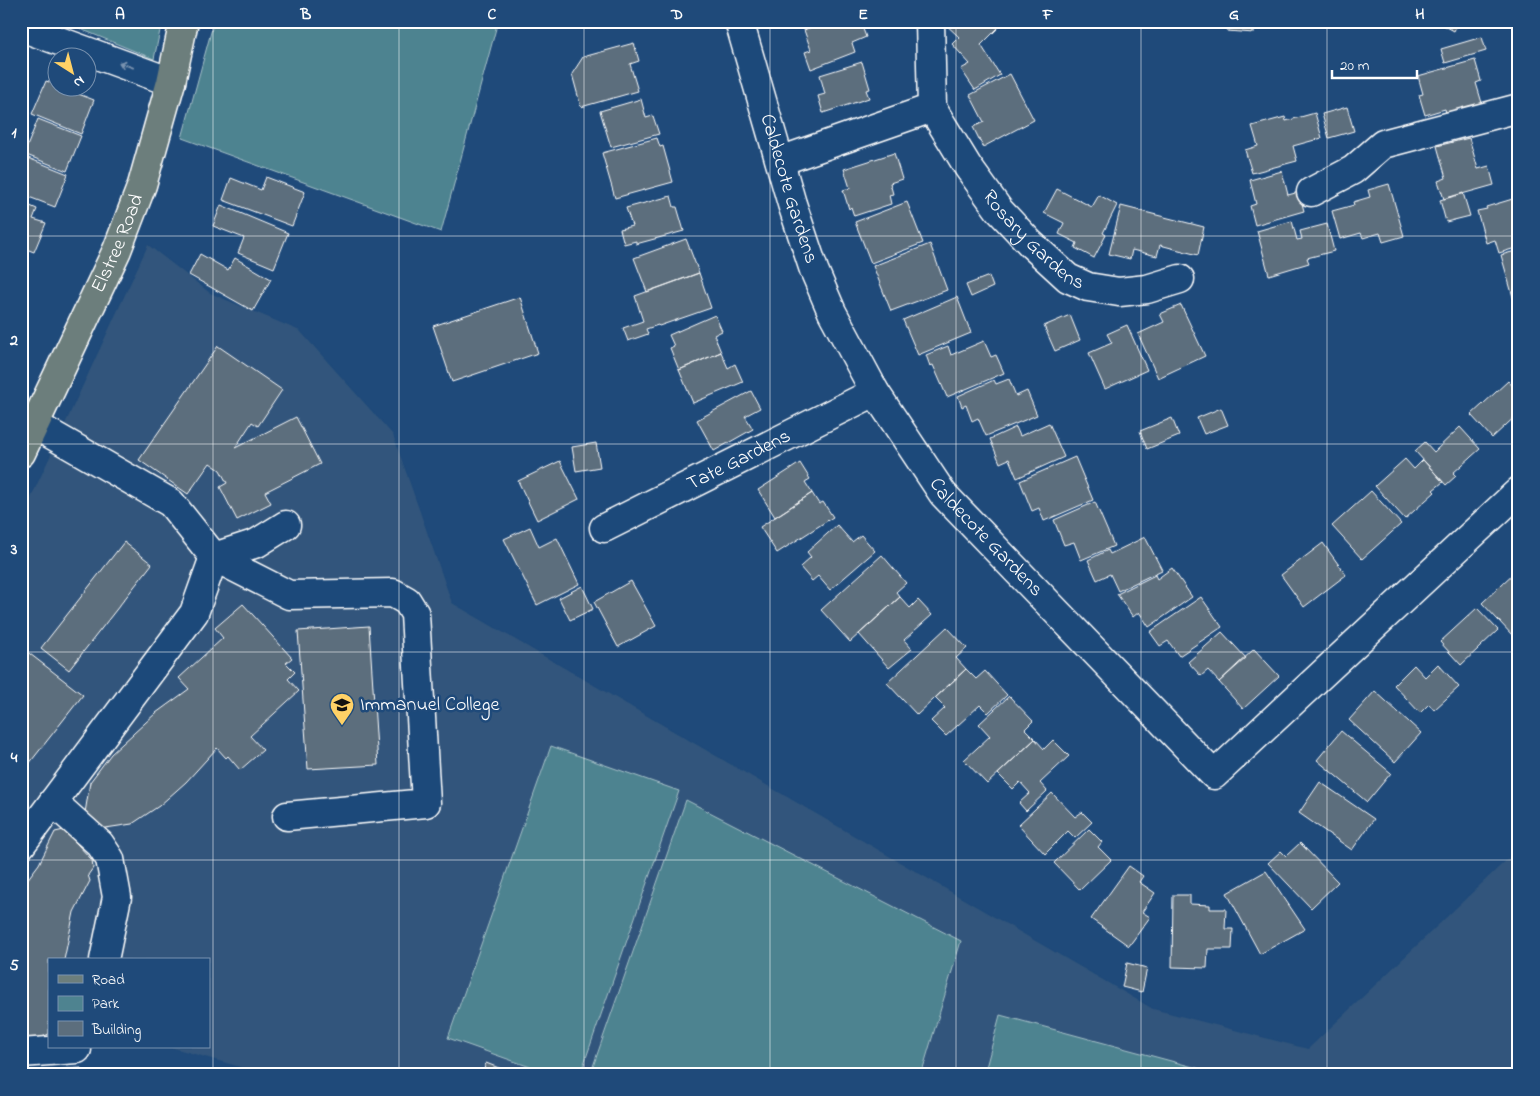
<svg xmlns="http://www.w3.org/2000/svg" width="1540" height="1096" font-family="'Indie Flower',sans-serif">
<style>
.built{fill:#31557b}
.green{fill:#4e8390;stroke:#a6c1c8}
.building{fill:#5c6e7d;stroke:#fff}
.lines{fill:none;stroke-linecap:round;stroke-linejoin:round}
.minor-casing{stroke:#fff;stroke-width:31}
.major-casing{stroke:#fff;stroke-width:31}
.minor{stroke:#1f4a7a;stroke-width:28}
.major{stroke:#6c7e7c;stroke-width:28}
.oneway{stroke:#7992af}
.grid{fill:none;stroke:#fff;stroke-width:1;stroke-opacity:0.55}
.labels{text-anchor:middle;dominant-baseline:central;stroke-width:5;stroke-linejoin:round;paint-order:stroke}
.street-label{font-size:20px;fill:#fff;stroke:#1f4a7a}
.poi-label{font-size:20px;fill:#fff;stroke:#1f4a7a;text-anchor:start}
.neatline{fill:none;stroke:#fff;stroke-width:2}
.grid-label{font-size:16px;text-anchor:middle;font-weight:bold;fill:#fff}
</style>
<rect width="100%" height="100%" fill="#1f4a7a"/>
<filter id="ink" filterUnits="userSpaceOnUse"><feTurbulence type="fractalNoise" baseFrequency=".02" numOctaves="2"/><feDisplacementMap in="SourceGraphic" scale="10" xChannelSelector="R" yChannelSelector="G"/><feConvolveMatrix kernelMatrix="1 2 1 2 8 2 1 2 1" color-interpolation-filters="sRGB"/></filter>
<g filter="url(#ink)">
<path class="built" d="M 148,245 L 210,293 L 300,331 L 393,435 L 452,603 L 1153,1009 L 1308,1049 L 1519,848 L 1519,1075 L 268,1075 L 170,1047 L 209,1047 L 209,960 L 49,960 L 49,1044 L 21,1046 L 21,519 Z"/>
<path class="green" d="M 61,21 L 162,21 L 154,59 Z
M 214,21 L 498,21 L 441,232 L 182,138 Z
M 551,746 L 679,791 L 580,1075 L 553,1075 L 448,1038 Z
M 686,800 L 961,941 L 921,1075 L 590,1075 Z
M 1000,1015 L 1223,1075 L 984,1075 Z"/>
<path class="building" d="M 792,21 L 820,21 L 805,28 L 802,22 L 794,25 Z
M 827,21 L 860,21 L 866,37 L 852,43 L 855,52 L 811,69 L 805,52 L 811,50 L 804,30 Z
M 942,21 L 997,21 L 1001,25 L 981,45 L 1000,75 L 975,90 L 961,69 L 970,64 L 952,44 L 959,37 Z
M 1228,21 L 1255,21 L 1254,33 L 1227,31 Z
M 1439,21 L 1459,21 L 1454,31 L 1438,22 Z
M 1482,37 L 1486,51 L 1445,63 L 1441,49 Z
M 634,43 L 639,61 L 630,64 L 638,91 L 581,107 L 572,74 L 583,57 Z
M 1475,60 L 1481,81 L 1476,83 L 1482,103 L 1446,113 L 1445,109 L 1425,115 L 1419,95 L 1423,94 L 1418,76 Z
M 862,62 L 870,89 L 866,90 L 869,98 L 823,113 L 818,96 L 825,94 L 820,75 Z
M 1010,74 L 1034,120 L 983,147 L 973,127 L 984,122 L 970,95 Z
M 46,81 L 58,85 L 58,88 L 63,88 L 94,100 L 81,134 L 32,114 Z
M 641,99 L 646,118 L 653,116 L 659,134 L 611,147 L 600,111 Z
M 1347,107 L 1354,131 L 1329,138 L 1322,114 Z
M 1315,113 L 1322,138 L 1293,146 L 1297,161 L 1252,173 L 1245,150 L 1258,146 L 1252,126 L 1285,117 L 1286,121 Z
M 38,119 L 81,136 L 67,171 L 24,154 Z
M 657,138 L 660,147 L 663,146 L 673,182 L 615,198 L 602,153 Z
M 1469,138 L 1478,169 L 1489,166 L 1494,185 L 1444,199 L 1438,181 L 1446,178 L 1437,146 Z
M 894,153 L 902,179 L 890,183 L 893,194 L 889,195 L 891,204 L 854,216 L 851,207 L 849,209 L 843,190 L 850,188 L 844,169 Z
M 28,158 L 68,174 L 55,207 L 21,194 L 21,174 Z
M 1282,171 L 1288,195 L 1299,192 L 1304,211 L 1255,225 L 1250,206 L 1256,204 L 1250,180 Z
M 266,177 L 305,192 L 292,226 L 223,200 L 231,178 L 261,190 Z
M 1389,184 L 1404,236 L 1383,242 L 1380,233 L 1363,238 L 1361,233 L 1340,239 L 1332,211 L 1354,205 L 1353,202 L 1370,197 L 1368,190 Z
M 1057,189 L 1092,207 L 1099,195 L 1117,205 L 1103,233 L 1106,235 L 1094,258 L 1075,248 L 1077,243 L 1059,234 L 1064,223 L 1044,213 Z
M 1463,193 L 1470,216 L 1446,222 L 1440,200 Z
M 671,196 L 674,207 L 677,207 L 684,231 L 636,244 L 636,241 L 624,244 L 620,229 L 632,226 L 626,208 Z
M 1516,198 L 1519,208 L 1519,247 L 1499,253 L 1495,240 L 1486,243 L 1477,211 L 1487,209 L 1486,207 Z
M 21,202 L 37,209 L 33,219 L 46,223 L 34,252 L 21,247 Z
M 907,202 L 923,243 L 871,263 L 855,222 Z
M 221,205 L 288,233 L 274,268 L 238,253 L 244,238 L 213,226 Z
M 1121,206 L 1204,227 L 1198,255 L 1160,245 L 1157,256 L 1132,250 L 1130,259 L 1109,254 Z
M 1292,221 L 1297,240 L 1302,239 L 1300,231 L 1327,224 L 1334,251 L 1307,258 L 1309,263 L 1269,275 L 1257,231 Z
M 686,239 L 699,273 L 647,292 L 634,258 Z
M 930,244 L 947,290 L 891,311 L 873,266 Z
M 1519,250 L 1519,311 L 1517,311 L 1501,255 Z
M 200,254 L 228,270 L 235,258 L 271,279 L 253,311 L 189,275 Z
M 699,273 L 711,308 L 659,326 L 658,325 L 646,329 L 648,334 L 628,341 L 623,328 L 643,321 L 635,296 Z
M 989,276 L 993,287 L 971,297 L 966,285 Z
M 520,297 L 538,353 L 452,382 L 433,326 Z
M 957,297 L 971,333 L 918,355 L 903,320 Z
M 1181,305 L 1205,356 L 1158,378 L 1138,334 L 1164,322 L 1160,314 Z
M 715,315 L 722,331 L 714,335 L 721,352 L 679,370 L 670,348 L 674,346 L 669,335 Z
M 1070,315 L 1080,340 L 1055,351 L 1044,326 Z
M 1127,325 L 1147,370 L 1105,389 L 1089,353 L 1112,343 L 1107,334 Z
M 984,341 L 991,357 L 996,355 L 1004,373 L 947,397 L 933,365 L 930,366 L 926,355 L 948,346 L 951,355 Z
M 218,346 L 282,390 L 258,426 L 252,422 L 235,448 L 296,417 L 320,464 L 265,492 L 271,503 L 237,520 L 220,487 L 227,483 L 220,470 L 210,463 L 188,494 L 139,460 Z
M 721,352 L 728,368 L 735,364 L 743,382 L 693,403 L 679,370 Z
M 1009,379 L 1016,396 L 1027,391 L 1037,415 L 986,436 L 978,418 L 972,421 L 966,405 L 962,407 L 958,396 L 994,380 L 996,384 Z
M 1508,381 L 1519,393 L 1519,413 L 1492,438 L 1471,415 Z
M 751,391 L 760,408 L 745,416 L 753,429 L 714,451 L 697,420 Z
M 1221,408 L 1228,425 L 1204,434 L 1197,418 Z
M 1172,418 L 1179,436 L 1147,449 L 1140,431 Z
M 1049,423 L 1064,457 L 1017,478 L 1009,459 L 1000,463 L 990,439 L 1016,427 L 1020,436 Z
M 1460,427 L 1480,449 L 1453,473 L 1456,476 L 1446,485 L 1415,451 L 1425,442 L 1434,452 Z
M 596,443 L 600,467 L 576,471 L 572,447 Z
M 1075,457 L 1093,500 L 1044,521 L 1039,508 L 1032,511 L 1020,481 Z
M 1405,459 L 1414,469 L 1423,460 L 1443,482 L 1433,490 L 1435,492 L 1405,519 L 1375,486 Z
M 560,461 L 579,499 L 537,520 L 518,481 Z
M 800,463 L 810,479 L 805,482 L 812,493 L 775,517 L 758,490 Z
M 1371,491 L 1401,524 L 1362,559 L 1332,526 Z
M 812,493 L 819,504 L 823,502 L 833,517 L 777,553 L 760,527 Z
M 1095,502 L 1114,546 L 1081,560 L 1074,542 L 1064,545 L 1054,520 Z
M 837,525 L 852,542 L 861,535 L 875,551 L 830,590 L 818,576 L 812,581 L 800,567 L 811,557 L 807,552 Z
M 530,527 L 539,547 L 557,538 L 579,584 L 537,605 L 504,539 Z
M 1145,537 L 1162,570 L 1118,591 L 1110,574 L 1097,580 L 1088,560 L 1108,550 L 1110,554 Z
M 124,542 L 152,564 L 69,670 L 41,648 Z
M 1323,543 L 1346,575 L 1304,607 L 1281,575 Z
M 882,555 L 906,583 L 896,592 L 900,597 L 850,642 L 821,610 Z
M 1172,568 L 1192,597 L 1149,627 L 1139,612 L 1133,617 L 1117,594 L 1155,575 L 1157,579 Z
M 1519,568 L 1519,633 L 1514,637 L 1482,603 Z
M 631,581 L 656,626 L 618,647 L 594,602 Z
M 582,586 L 593,609 L 570,620 L 559,598 Z
M 900,597 L 910,608 L 918,600 L 932,615 L 904,640 L 912,649 L 889,668 L 859,634 Z
M 1201,597 L 1222,627 L 1179,656 L 1168,641 L 1160,646 L 1150,632 Z
M 243,604 L 292,658 L 286,663 L 295,672 L 288,679 L 299,691 L 250,736 L 263,750 L 240,770 L 228,756 L 226,758 L 217,748 L 186,782 L 159,806 L 132,824 L 99,829 L 85,813 L 90,782 L 111,754 L 156,713 L 189,689 L 179,678 L 223,638 L 215,628 Z
M 1477,608 L 1498,630 L 1461,665 L 1440,642 Z
M 369,626 L 378,765 L 308,769 L 298,631 Z
M 947,627 L 967,648 L 956,658 L 966,669 L 917,715 L 887,683 Z
M 1222,632 L 1246,658 L 1219,682 L 1208,670 L 1201,676 L 1188,662 Z
M 21,647 L 83,695 L 21,774 Z
M 1254,649 L 1279,676 L 1243,709 L 1219,682 Z
M 1438,664 L 1459,687 L 1434,710 L 1429,704 L 1420,713 L 1394,685 L 1414,665 L 1425,677 Z
M 966,669 L 976,679 L 985,671 L 1007,695 L 988,713 L 980,705 L 946,736 L 931,721 L 945,708 L 935,698 Z
M 1375,691 L 1421,733 L 1395,762 L 1349,720 Z
M 1009,696 L 1033,721 L 1025,729 L 1035,739 L 987,784 L 964,760 L 990,736 L 979,724 Z
M 1341,731 L 1391,773 L 1367,802 L 1317,760 Z
M 1035,739 L 1044,749 L 1053,740 L 1069,756 L 1040,783 L 1047,791 L 1026,811 L 1019,803 L 1030,793 L 1020,782 L 1013,789 L 998,774 Z
M 1320,782 L 1374,819 L 1352,850 L 1299,813 Z
M 1052,793 L 1075,817 L 1082,812 L 1092,822 L 1075,838 L 1068,831 L 1045,854 L 1018,825 Z
M 1089,829 L 1102,842 L 1098,847 L 1111,860 L 1080,890 L 1054,863 Z
M 64,830 L 92,860 L 93,868 L 88,875 L 90,881 L 74,912 L 64,960 L 49,960 L 49,1034 L 35,1040 L 21,1040 L 21,897 L 24,884 L 39,864 L 55,832 Z
M 1300,843 L 1338,882 L 1311,908 L 1268,863 L 1281,851 L 1286,856 Z
M 1129,866 L 1143,876 L 1139,882 L 1155,893 L 1142,912 L 1150,917 L 1129,946 L 1091,919 Z
M 1266,871 L 1305,929 L 1260,954 L 1227,893 Z
M 1173,895 L 1190,895 L 1190,904 L 1210,905 L 1210,909 L 1226,909 L 1225,929 L 1233,929 L 1232,949 L 1208,949 L 1207,968 L 1172,967 Z
M 1127,963 L 1147,968 L 1142,992 L 1122,987 Z
M 486,1063 L 517,1075 L 482,1075 Z
M 81,1068 L 82,1075 L 21,1075 L 21,1072 Z"/>
<g class="lines">
<defs>
<g id="minor">
<path id="s1" d="M 739,21 L 792,204 L 814,270 L 832,312 L 875,392 L 943,494 L 1214,775 L 1519,491"/>
<path id="s2" d="M 930,21 L 932,108 L 968,167 L 999,210 L 1031,244 L 1068,278 L 1088,287 L 1119,292 L 1147,289 L 1180,279"/>
<path d="M 21,27 L 171,82"/>
<path d="M 780,161 L 932,108"/>
<path d="M 1311,192 L 1353,170 L 1383,144 L 1519,108"/>
<path d="M 35,425 L 171,503 L 214,557 L 289,595 L 393,593 L 407,601 L 415,614 L 426,803 L 287,816"/>
<path id="s3" d="M 604,528 L 875,392"/>
<path d="M 53,802 L 100,844 L 110,859 L 117,897 L 104,960"/>
<path d="M 21,845 L 194,613 L 214,557 L 257,543 L 286,525"/>
<path d="M 21,1053 L 77,1049"/>
</g>
<g id="major">
<path id="s4" d="M 21,453 L 117,250 L 142,185 L 171,82 L 184,21"/>
</g>
</defs>
<use href="#minor" class="minor-casing"/>
<use href="#major" class="major-casing"/>
<use href="#minor" class="minor"/>
<use href="#major" class="major"/>
</g>
<defs><path id="oneway-shaft" d="M-6 0H5M1.5-3L5.5 0L1.5 3" fill="none" stroke-width="1.6" stroke-linecap="round" stroke-linejoin="round" transform="scale(1.25)"/></defs>
<use class="oneway" href="#oneway-shaft" transform="translate(126 65) rotate(-160)"/>
</g>
<path class="grid" d="M 213,21 L 213,1075M 399,21 L 399,1075M 584,21 L 584,1075M 770,21 L 770,1075M 956,21 L 956,1075M 1141,21 L 1141,1075M 1327,21 L 1327,1075M 21,236 L 1519,236M 21,444 L 1519,444M 21,652 L 1519,652M 21,860 L 1519,860"/>
<defs>
<symbol id="school-pin" viewBox="-11 -11 22 30"><path d="M0 17L-7.5 6A9.5 9.5 0 1 1 7.5 6Z" fill="#ffd166" stroke="#1f4a7a"/><path d="M0-5L7-2L0 1L-7-2ZM-4 1L0 2.5L4 1V4Q0 6-4 4Z" fill="#111"/></symbol>
</defs>
<g fill-rule="evenodd">
<use href="#school-pin" x="328" y="691" width="28" height="38"/>
</g>
<g class="labels">
<g class="street-label">
<text stroke="none"><textPath href="#s1" startOffset="175">Caldecote Gardens</textPath></text>
<text stroke="none"><textPath href="#s2" startOffset="255">Rosary Gardens</textPath></text>
<text stroke="none"><textPath href="#s4" startOffset="231">Elstree Road</textPath></text>
<text stroke="none"><textPath href="#s3" startOffset="151">Tate Gardens</textPath></text>
<text stroke="none"><textPath href="#s1" startOffset="580">Caldecote Gardens</textPath></text>
</g>
<g class="poi-label">
<text x="360" y="705">Immanuel College</text>
</g>
</g>
<rect width="1540" height="1096" fill="none" stroke="#1f4a7a" stroke-width="55"/>
<rect x="48" y="958" width="162" height="90" fill="#1f4a7a" stroke="#7992af"/>
<rect x="58" y="975" width="25" height="8" fill="#6c7e7c" stroke="#7992af"/>
<text x="92" y="984" font-size="15" fill="#ffffff">Road</text>
<rect x="58" y="996" width="25" height="15" fill="#4e8390" stroke="#7992af"/>
<text x="92" y="1008" font-size="15" fill="#ffffff">Park</text>
<rect x="58" y="1021" width="25" height="15" fill="#5c6e7d" stroke="#7992af"/>
<text x="92" y="1034" font-size="15" fill="#ffffff">Building</text>
<g transform="translate(72 72) rotate(144)"><circle r="24" fill="#1f4a7a" stroke="#7992af"/>
<path d="M0-4L9 19L0 12L-9 19Z" fill="#ffd166"/>
<text y="-8" font-size="14" font-weight="bold" text-anchor="middle" fill="#ffffff">N</text>
</g>
<path d="M1332 70v8h85v-8" fill="none" stroke="#ffffff" stroke-width="2.5"/>
<text x="1340" y="70" font-size="15" fill="#ffffff" stroke="#1f4a7a" stroke-width="4" paint-order="stroke">20 m</text>
<rect x="28" y="28" width="1484" height="1040" class="neatline"/>
<g class="grid-label">
<text x="120" y="19">A</text>
<text x="306" y="19">B</text>
<text x="492" y="19">C</text>
<text x="677" y="19">D</text>
<text x="863" y="19">E</text>
<text x="1048" y="19">F</text>
<text x="1234" y="19">G</text>
<text x="1420" y="19">H</text>
<text x="14" y="137">1</text>
<text x="14" y="345">2</text>
<text x="14" y="554">3</text>
<text x="14" y="762">4</text>
<text x="14" y="970">5</text>
</g>
</svg>
